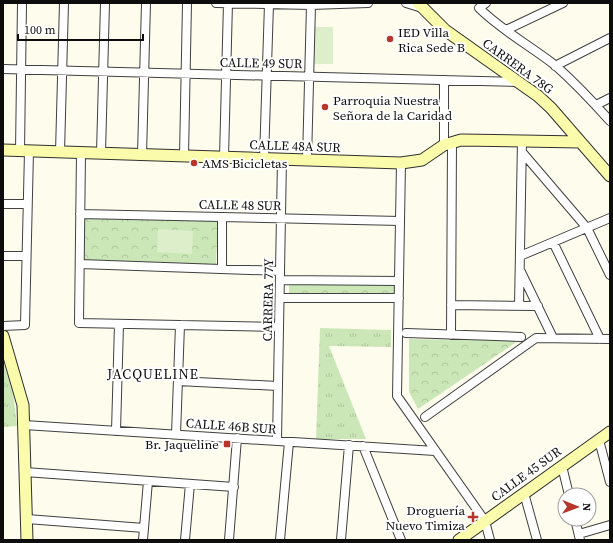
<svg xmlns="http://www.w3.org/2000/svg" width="613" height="543" font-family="'Source Serif 4',serif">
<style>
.grass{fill:url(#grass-tufts)}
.park{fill:url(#park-crowns)}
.pitch{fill:#ddefca}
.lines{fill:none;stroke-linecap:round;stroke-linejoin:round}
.street-casing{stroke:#404040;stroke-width:10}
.secondary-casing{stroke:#2f2f2f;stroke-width:13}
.street{stroke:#fff;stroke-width:8}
.secondary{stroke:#fbfcab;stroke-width:11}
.poi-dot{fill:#b7352a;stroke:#fff;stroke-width:1.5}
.labels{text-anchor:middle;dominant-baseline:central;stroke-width:4;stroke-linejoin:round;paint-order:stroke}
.poi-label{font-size:13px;fill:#0d0d0d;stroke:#fff;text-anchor:start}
.street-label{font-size:13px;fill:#0d0d0d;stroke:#fff}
.neighbourhood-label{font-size:14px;letter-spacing:1px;fill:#0d0d0d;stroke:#fff}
</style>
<defs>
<pattern id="grass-tufts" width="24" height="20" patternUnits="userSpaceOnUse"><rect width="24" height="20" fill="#cbe7b8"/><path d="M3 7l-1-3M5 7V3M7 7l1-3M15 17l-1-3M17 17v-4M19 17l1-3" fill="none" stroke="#adc59d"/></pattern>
<pattern id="park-crowns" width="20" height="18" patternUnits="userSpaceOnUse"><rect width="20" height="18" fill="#cbe7b8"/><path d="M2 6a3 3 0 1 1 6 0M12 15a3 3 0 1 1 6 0" fill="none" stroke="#adc59d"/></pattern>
</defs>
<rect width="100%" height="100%" fill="#fefded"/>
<path class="grass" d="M 320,328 L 391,330 L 391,347 L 329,346 L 366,439 L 316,439 Z
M 3,362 L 13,392 L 17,426 L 3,427 Z"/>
<path class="park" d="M 85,218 L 218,221 L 216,265 L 83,262 Z
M 289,283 L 394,283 L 394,296 L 289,295 Z
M 409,339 L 518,341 L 418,409 L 409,392 Z"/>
<path class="pitch" d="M 314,27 L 333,27 L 333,64 L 314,64 Z
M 158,229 L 193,231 L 192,254 L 157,252 Z"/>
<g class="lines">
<defs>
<path id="street" d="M 216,3 L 311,5 L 368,3
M 406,3 L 422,8
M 486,3 L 479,8 C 502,31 531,46 556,66 C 575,83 593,102 610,121
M 506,30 L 563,3
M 555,66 L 610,38
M 3,69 L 518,82
M 596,105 L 610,98
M 444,145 L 444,80
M 20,151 L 22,3
M 60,152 L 64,3
M 522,152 L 587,228 L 610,275
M 81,153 L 79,323 L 279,327
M 101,153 L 105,3
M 142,155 L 146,3
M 184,156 L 187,3
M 224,157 L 228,3
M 264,159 L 269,4
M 307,160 L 311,5
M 401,163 L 397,396 L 485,521 L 490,540
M 3,204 L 27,204
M 80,214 L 400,221
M 553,242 L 600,339
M 3,256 L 26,256
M 520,256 L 610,218
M 80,264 L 280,271
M 222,269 L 222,217
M 521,272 L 553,338
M 280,280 L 399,281
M 280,298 L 399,298
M 451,305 L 538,306
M 519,306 L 522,140
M 3,326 L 25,325 L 29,151
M 406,333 L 521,337
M 451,335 L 452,142
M 178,381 L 278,386
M 425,417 L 536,338 L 610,339
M 24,425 L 435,451
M 116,431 L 119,324
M 176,434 L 180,325
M 599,440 L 610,482
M 277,441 L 282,159
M 363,446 L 401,540
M 562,466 L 569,495
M 25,472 L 234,487
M 524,493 L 537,540
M 27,519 L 144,528
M 575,519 L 580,540
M 579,534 L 610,525
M 143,540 L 148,481
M 185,540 L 190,484
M 229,540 L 237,438
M 280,540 L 289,442
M 341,540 L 349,445"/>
<path id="secondary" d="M 418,3 L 445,30 L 538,96 L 551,108 L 610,176
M 3,150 L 401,163 L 422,160 L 444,145 L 461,140 L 580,142
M 3,336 L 23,405 L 27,540
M 459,540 L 610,432"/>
</defs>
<use href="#street" class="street-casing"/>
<use href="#secondary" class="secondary-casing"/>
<use href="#street" class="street"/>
<use href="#secondary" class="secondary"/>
</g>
<g class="poi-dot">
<circle cx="390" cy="39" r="4"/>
<circle cx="325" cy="107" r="4"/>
<circle cx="194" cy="163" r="4"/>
<rect x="223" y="440" width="8" height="8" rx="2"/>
<path d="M471 511h4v4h4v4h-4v4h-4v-4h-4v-4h4z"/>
</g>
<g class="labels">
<g class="poi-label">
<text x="398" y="32">IED Villa<tspan x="398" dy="15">Rica Sede B</tspan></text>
<text x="333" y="100">Parroquia Nuestra<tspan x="333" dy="15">Señora de la Caridad</tspan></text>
<text x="202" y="163">AMS Bicicletas</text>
<text x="219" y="444" text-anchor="end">Br. Jaqueline</text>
<text x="465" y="510" text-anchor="end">Droguería<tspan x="465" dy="15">Nuevo Timiza</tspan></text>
</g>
<g class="street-label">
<text transform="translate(261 63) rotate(1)">CALLE 49 SUR</text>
<text transform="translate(518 66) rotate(36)">CARRERA 78G</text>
<text transform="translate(295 146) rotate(2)">CALLE 48A SUR</text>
<text transform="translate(240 205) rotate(1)">CALLE 48 SUR</text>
<text transform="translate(268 300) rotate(-89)">CARRERA 77Y</text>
<text transform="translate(231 426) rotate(4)">CALLE 46B SUR</text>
<text transform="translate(526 474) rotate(-36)">CALLE 45 SUR</text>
</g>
<g class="neighbourhood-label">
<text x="153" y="374">JACQUELINE</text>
</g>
</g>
<rect width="613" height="543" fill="none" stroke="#0d0d0d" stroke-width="8"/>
<g transform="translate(577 507) rotate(91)"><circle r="19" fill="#ffffff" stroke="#9e9e9e"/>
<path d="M0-3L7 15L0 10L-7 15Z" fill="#b7352a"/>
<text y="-6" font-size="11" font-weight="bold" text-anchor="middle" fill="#0d0d0d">N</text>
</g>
<path d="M18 34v6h125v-6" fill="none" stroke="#0d0d0d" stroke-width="2"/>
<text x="24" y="34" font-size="12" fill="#0d0d0d" stroke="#ffffff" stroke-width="3" paint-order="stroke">100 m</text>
</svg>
